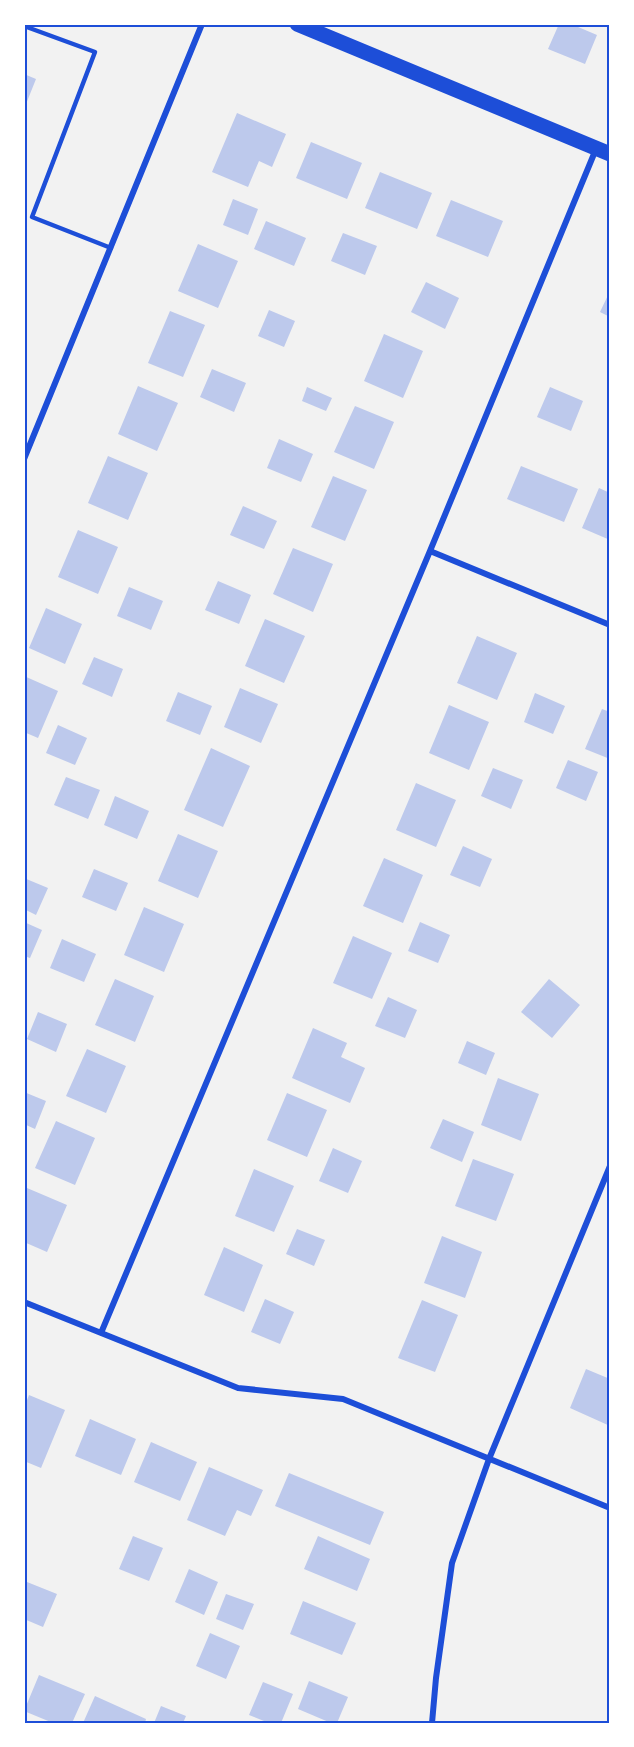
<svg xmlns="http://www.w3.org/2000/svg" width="634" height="1747" font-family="Inter,sans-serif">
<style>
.building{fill:#bdc9ec}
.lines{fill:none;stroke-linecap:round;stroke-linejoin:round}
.service{stroke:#1d4ed8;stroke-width:4.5}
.minor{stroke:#1d4ed8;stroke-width:6}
.primary{stroke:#1d4ed8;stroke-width:15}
.neatline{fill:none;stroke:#1d4ed8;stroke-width:2}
</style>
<rect width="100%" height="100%" fill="#f2f2f2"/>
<path class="building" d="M 559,24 L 571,24 L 597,35 L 585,64 L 548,49 Z
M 24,74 L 36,79 L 24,109 Z
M 237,113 L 286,134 L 272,167 L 259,161 L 248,187 L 212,172 Z
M 311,142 L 362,163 L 347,199 L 296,178 Z
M 380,172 L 432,193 L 417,229 L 365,208 Z
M 233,199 L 258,209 L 248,235 L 223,225 Z
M 451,200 L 503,221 L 488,257 L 436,236 Z
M 266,221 L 306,238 L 294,266 L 254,249 Z
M 343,233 L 377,246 L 365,275 L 331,261 Z
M 198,244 L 238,261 L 218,308 L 178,291 Z
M 426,282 L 459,298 L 445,329 L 411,312 Z
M 610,291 L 610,317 L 600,312 Z
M 269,310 L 295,321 L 284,347 L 258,336 Z
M 170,311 L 205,325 L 183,377 L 148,363 Z
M 384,334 L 423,351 L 403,398 L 364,381 Z
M 212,369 L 246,383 L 234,412 L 200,397 Z
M 138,386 L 178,403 L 157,451 L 118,434 Z
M 307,387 L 332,398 L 326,411 L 302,401 Z
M 550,387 L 583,401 L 571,431 L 537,417 Z
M 355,406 L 394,422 L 374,469 L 334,452 Z
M 279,439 L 313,454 L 301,482 L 267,468 Z
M 108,456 L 148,473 L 128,520 L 88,503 Z
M 521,466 L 578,489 L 564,522 L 507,499 Z
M 333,476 L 367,490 L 345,541 L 311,527 Z
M 599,488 L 610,493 L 610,540 L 582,528 Z
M 243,506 L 277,521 L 264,549 L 230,535 Z
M 78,530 L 118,547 L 98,594 L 58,577 Z
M 293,548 L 333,564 L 313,612 L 273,594 Z
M 218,581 L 251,595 L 239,624 L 205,610 Z
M 129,587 L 163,601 L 151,630 L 117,616 Z
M 46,608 L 82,624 L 65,664 L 29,648 Z
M 265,619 L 305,636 L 284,683 L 245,666 Z
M 477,636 L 517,653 L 497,700 L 457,683 Z
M 94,657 L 123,669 L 112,697 L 82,684 Z
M 24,676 L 58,691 L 38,738 L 24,732 Z
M 240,688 L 278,704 L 261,743 L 224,727 Z
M 178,692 L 212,706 L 200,735 L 166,721 Z
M 535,693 L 565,706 L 553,734 L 524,722 Z
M 449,705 L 489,722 L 469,770 L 429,753 Z
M 602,709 L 610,712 L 610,759 L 585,749 Z
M 58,725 L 87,738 L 75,765 L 46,753 Z
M 211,748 L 250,766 L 223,827 L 184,810 Z
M 568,760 L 598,772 L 586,801 L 556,788 Z
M 493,768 L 523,780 L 511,809 L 481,796 Z
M 66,777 L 100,790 L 88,819 L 54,805 Z
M 416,783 L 456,800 L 436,847 L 396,830 Z
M 115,796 L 149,811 L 137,839 L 104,825 Z
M 178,834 L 218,851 L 198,898 L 158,881 Z
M 463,846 L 492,859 L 480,887 L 450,875 Z
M 384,858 L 423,875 L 403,923 L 363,906 Z
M 94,869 L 128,883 L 116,911 L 82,897 Z
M 24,878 L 48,888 L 36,915 L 24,909 Z
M 144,907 L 184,924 L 164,972 L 124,955 Z
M 24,922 L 42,930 L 30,958 L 24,956 Z
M 420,922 L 450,935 L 438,963 L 408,951 Z
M 353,936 L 392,953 L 372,999 L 333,983 Z
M 62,939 L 96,954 L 84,982 L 50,968 Z
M 115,979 L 154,996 L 135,1042 L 95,1025 Z
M 549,979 L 580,1005 L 552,1038 L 521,1012 Z
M 388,997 L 417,1010 L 405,1038 L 375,1026 Z
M 38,1012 L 67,1024 L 56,1052 L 27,1039 Z
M 313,1028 L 347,1043 L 341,1057 L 365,1068 L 350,1103 L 292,1078 Z
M 467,1041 L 495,1053 L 486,1075 L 458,1063 Z
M 87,1049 L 126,1066 L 106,1113 L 66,1096 Z
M 498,1078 L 539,1094 L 521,1141 L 481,1125 Z
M 24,1092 L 46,1101 L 35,1129 L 24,1124 Z
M 287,1093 L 327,1110 L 307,1157 L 267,1140 Z
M 443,1119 L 474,1132 L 462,1162 L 430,1148 Z
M 56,1121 L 95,1138 L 75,1185 L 35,1168 Z
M 333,1148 L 362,1161 L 348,1193 L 319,1181 Z
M 473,1159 L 514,1174 L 496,1221 L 455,1206 Z
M 254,1169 L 294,1186 L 274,1232 L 235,1216 Z
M 27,1188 L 67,1205 L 47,1252 L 24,1242 L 24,1195 Z
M 297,1229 L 325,1240 L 314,1266 L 286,1254 Z
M 442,1236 L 482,1252 L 465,1298 L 424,1283 Z
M 224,1247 L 263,1265 L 244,1312 L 204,1295 Z
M 265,1299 L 294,1312 L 280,1344 L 251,1332 Z
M 422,1300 L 458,1315 L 435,1372 L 398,1358 Z
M 586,1369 L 610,1379 L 610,1426 L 570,1408 Z
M 29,1395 L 65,1410 L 41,1468 L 24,1461 L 24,1408 Z
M 90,1419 L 136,1439 L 121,1475 L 75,1456 Z
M 151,1442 L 197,1462 L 180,1501 L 134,1482 Z
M 209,1467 L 263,1490 L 251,1516 L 237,1510 L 225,1536 L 187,1520 Z
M 289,1473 L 384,1512 L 370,1545 L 275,1506 Z
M 133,1536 L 163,1548 L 149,1581 L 119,1569 Z
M 318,1536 L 370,1559 L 357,1591 L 304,1569 Z
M 189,1569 L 218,1582 L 204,1615 L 175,1602 Z
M 27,1582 L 57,1594 L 43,1627 L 24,1619 L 24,1589 Z
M 226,1594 L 254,1604 L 243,1630 L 216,1619 Z
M 303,1601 L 356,1623 L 342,1655 L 290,1634 Z
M 210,1633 L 240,1646 L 226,1679 L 196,1666 Z
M 39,1675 L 85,1694 L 72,1723 L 53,1723 L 24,1711 Z
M 309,1681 L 348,1697 L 337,1723 L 331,1723 L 298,1709 Z
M 263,1682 L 293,1694 L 281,1723 L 269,1723 L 249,1715 Z
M 95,1696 L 146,1719 L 145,1723 L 83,1723 Z
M 161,1706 L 186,1716 L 183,1723 L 154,1723 Z"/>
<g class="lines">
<path class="service" d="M 24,26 L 95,52 L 32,217 L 111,248"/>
<path class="minor" d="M 24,459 L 202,24
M 430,551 L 610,625
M 24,1302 L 238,1388 L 343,1399 L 610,1508
M 101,1333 L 430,551 L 596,149
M 432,1723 L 436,1678 L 452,1563 L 489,1459 L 610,1166"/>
<path class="primary" d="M 297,24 L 610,154"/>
</g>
<rect width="634" height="1747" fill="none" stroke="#ffffff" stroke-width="51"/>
<rect x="26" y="26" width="582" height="1696" class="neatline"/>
</svg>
